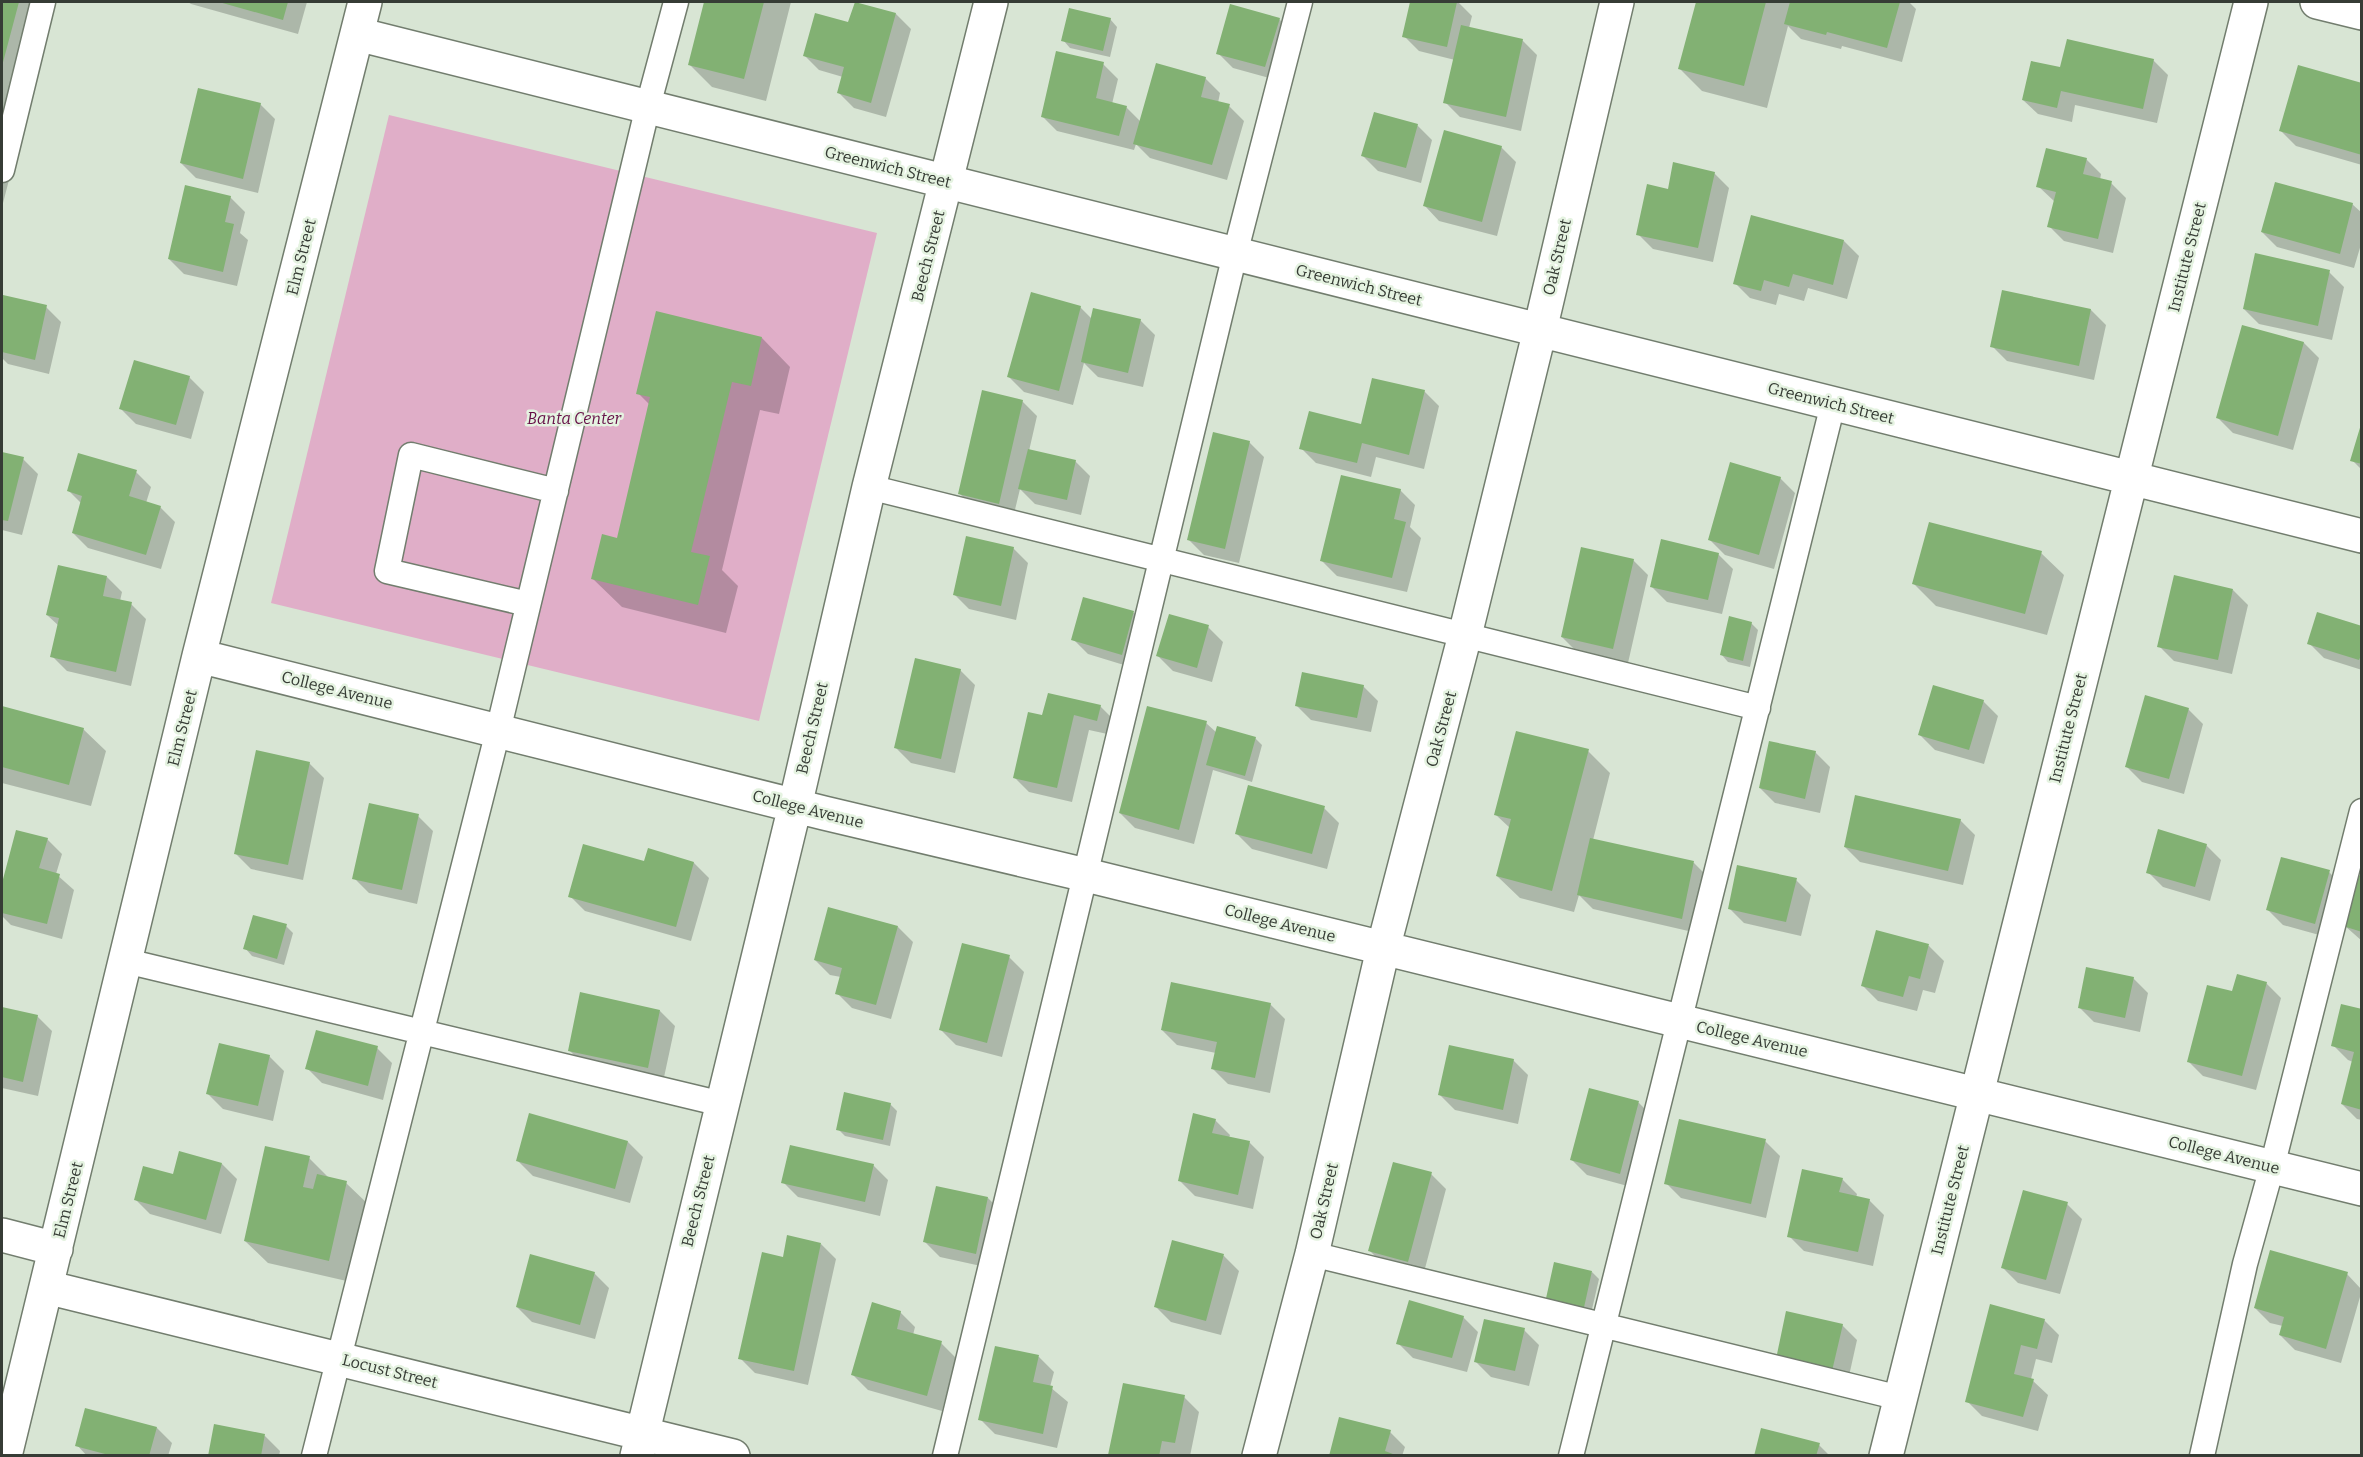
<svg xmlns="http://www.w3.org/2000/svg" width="2363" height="1457" font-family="Bitter,serif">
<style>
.green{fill:#e0aec8}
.shadow{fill:#0003}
.building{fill:#82b173}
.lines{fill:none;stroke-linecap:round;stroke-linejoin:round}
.service-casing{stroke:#727d6e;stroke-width:27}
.minor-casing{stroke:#727d6e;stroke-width:36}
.service{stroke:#fff;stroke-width:24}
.minor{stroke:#fff;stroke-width:33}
.labels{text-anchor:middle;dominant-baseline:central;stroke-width:5;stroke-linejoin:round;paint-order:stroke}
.street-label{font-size:16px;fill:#363c35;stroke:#e5f3e1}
.park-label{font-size:16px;font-style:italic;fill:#660f47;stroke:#e5f3e1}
</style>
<rect width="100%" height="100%" fill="#d8e5d4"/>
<path class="green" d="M 389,115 L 877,233 L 759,721 L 271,603 Z"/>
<path class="shadow" d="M 2,2 L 55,2 L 2,207 Z
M 188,2 L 307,2 L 298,34 L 191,4 Z
M 706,2 L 791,2 L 766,101 L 712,87 L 689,64 Z
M 1411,2 L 1458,2 L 1472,16 L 1469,28 L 1522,40 L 1537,55 L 1521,131 L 1460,117 L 1445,102 L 1455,60 L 1419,51 L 1404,36 Z
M 1697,2 L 1909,2 L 1916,9 L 1902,62 L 1842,46 L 1841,49 L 1801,39 L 1788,26 L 1767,108 L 1702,91 L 1680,69 Z
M 896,14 L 911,29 L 886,117 L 854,108 L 839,93 L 843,77 L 819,70 L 804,55 L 849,24 Z
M 1110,19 L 1117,27 L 1110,57 L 1070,48 L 1063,40 Z
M 1279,19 L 1294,34 L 1280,81 L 1233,68 L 1218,53 Z
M 2153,60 L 2168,75 L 2157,123 L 2075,105 L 2072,122 L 2038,114 L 2023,100 L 2062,69 Z
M 1103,64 L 1118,79 L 1112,104 L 1126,107 L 1141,122 L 1205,78 L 1220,93 L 1218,103 L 1229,106 L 1244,121 L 1227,180 L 1150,158 L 1136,144 L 1134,150 L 1057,131 L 1042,116 Z
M 2362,84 L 2362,165 L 2296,146 L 2281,131 Z
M 260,104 L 275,119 L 258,193 L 196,178 L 181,163 Z
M 1417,125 L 1432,140 L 1421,183 L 1378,171 L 1363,156 Z
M 1501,147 L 1516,162 L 1497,236 L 1439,221 L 1425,206 Z
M 2086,159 L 2101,174 L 2100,180 L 2111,183 L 2126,198 L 2113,253 L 2064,241 L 2049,226 L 2055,202 L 2038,186 Z
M 1714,173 L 1729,188 L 1713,262 L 1653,249 L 1638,234 L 1669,191 Z
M 230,197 L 245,212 L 240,233 L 248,240 L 237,286 L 184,274 L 169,259 Z
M 2352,204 L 2362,213 L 2362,241 L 2354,268 L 2277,247 L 2262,232 Z
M 1844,241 L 1859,256 L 1847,299 L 1808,288 L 1804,301 L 1779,294 L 1776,305 L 1750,298 L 1735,283 Z
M 2329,272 L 2344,287 L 2332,340 L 2259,324 L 2244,309 Z
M 4,297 L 46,307 L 61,322 L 49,374 L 8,364 L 2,358 L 2,309 Z
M 1080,307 L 1092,319 L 1140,320 L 1155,335 L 1143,387 L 1098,377 L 1084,363 L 1073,405 L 1024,392 L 1009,377 Z
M 2091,310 L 2106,325 L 2094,380 L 2007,361 L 1992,346 Z
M 2243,326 L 2304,343 L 2319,358 L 2293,450 L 2233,433 L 2218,418 Z
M 762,338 L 790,367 L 779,414 L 760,410 L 722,570 L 738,586 L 726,633 L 622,607 L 593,579 L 618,540 L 650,405 L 638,393 Z
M 189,377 L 204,392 L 191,439 L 136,424 L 121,409 Z
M 1424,391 L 1439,406 L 1424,469 L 1376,457 L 1371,477 L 1316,463 L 1301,448 L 1362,425 Z
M 1022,401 L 1037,416 L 1029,451 L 1075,461 L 1090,476 L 1081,515 L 1035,504 L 1020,489 L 1013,518 L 975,509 L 960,494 Z
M 2362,424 L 2362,470 L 2352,460 Z
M 1249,442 L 1264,457 L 1239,563 L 1204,555 L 1189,540 Z
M 2,453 L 23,459 L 38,474 L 22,535 L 2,530 Z
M 136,472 L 151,487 L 146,503 L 160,507 L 175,522 L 161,569 L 88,548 L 73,533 L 82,504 L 69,491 Z
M 1780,478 L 1795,493 L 1774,569 L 1725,555 L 1710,540 Z
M 1400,490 L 1415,505 L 1410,527 L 1421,538 L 1407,592 L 1337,576 L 1322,561 Z
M 1013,548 L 1028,563 L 1016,620 L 969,609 L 954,594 Z
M 2041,553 L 2064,575 L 2047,635 L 1936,606 L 1914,584 Z
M 1718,554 L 1733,569 L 1722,614 L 1667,602 L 1652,587 Z
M 1633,560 L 1648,575 L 1628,663 L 1577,652 L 1562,637 Z
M 107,577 L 122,592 L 120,601 L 131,604 L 146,619 L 131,686 L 67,671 L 52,656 L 59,626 L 47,615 Z
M 2233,590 L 2248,605 L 2232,674 L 2174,661 L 2159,646 Z
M 1084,599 L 1134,613 L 1149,628 L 1137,669 L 1088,654 L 1073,639 Z
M 1751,623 L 1758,630 L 1750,667 L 1728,662 L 1721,654 Z
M 1208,627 L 1223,642 L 1212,682 L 1173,671 L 1158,656 Z
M 2362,628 L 2362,670 L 2324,658 L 2309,643 Z
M 960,670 L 975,685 L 955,773 L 911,763 L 896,748 Z
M 1363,686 L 1378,701 L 1371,732 L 1311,720 L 1296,705 Z
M 1983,701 L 1998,716 L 1984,764 L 1935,750 L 1920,735 Z
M 1100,706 L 1115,721 L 1112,735 L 1089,730 L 1072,802 L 1029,792 L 1014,777 L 1043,717 Z
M 2,708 L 83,729 L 106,751 L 91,806 L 2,783 Z
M 2188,709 L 2203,724 L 2184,794 L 2142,782 L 2127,767 Z
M 1206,723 L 1217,733 L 1255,738 L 1262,745 L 1252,782 L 1213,770 L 1194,844 L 1135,828 L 1120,813 Z
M 1588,751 L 1610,773 L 1593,840 L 1694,863 L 1709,878 L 1697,933 L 1593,909 L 1579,895 L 1574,912 L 1520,898 L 1497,876 L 1510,828 L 1496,815 Z
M 1815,752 L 1830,767 L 1820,813 L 1775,803 L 1760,788 Z
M 309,763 L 324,778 L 303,880 L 251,869 L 236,854 Z
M 1324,808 L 1339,823 L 1327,869 L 1252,849 L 1237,834 Z
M 418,816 L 433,831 L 417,904 L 369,893 L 354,878 Z
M 1960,820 L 1975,835 L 1963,885 L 1860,862 L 1845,847 Z
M 17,832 L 47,839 L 62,854 L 56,874 L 74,890 L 62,939 L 11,925 L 2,916 L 2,889 Z
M 2206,845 L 2221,860 L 2210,901 L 2163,887 L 2148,872 Z
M 645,863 L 694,863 L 709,878 L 691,941 L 585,911 L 570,896 Z
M 2329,872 L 2344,887 L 2330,938 L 2283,925 L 2268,910 Z
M 2362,878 L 2362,941 L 2345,926 Z
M 1796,880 L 1811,895 L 1801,936 L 1744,923 L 1729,908 Z
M 286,926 L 293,933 L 284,965 L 252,956 L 245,948 Z
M 898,927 L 913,942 L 891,1019 L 852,1008 L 837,993 L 841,977 L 830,975 L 815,960 Z
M 1877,932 L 1929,946 L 1944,961 L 1935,993 L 1923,990 L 1917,1011 L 1878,1001 L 1863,986 Z
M 1009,957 L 1024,972 L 1002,1057 L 956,1045 L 941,1030 Z
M 2133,978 L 2148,993 L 2140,1032 L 2094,1022 L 2079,1007 Z
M 2266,983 L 2281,998 L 2256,1090 L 2203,1076 L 2188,1061 L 2233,993 Z
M 1270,1004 L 1285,1019 L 1270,1093 L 1228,1084 L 1213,1069 L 1216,1053 L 1177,1045 L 1162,1030 Z
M 2,1008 L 37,1016 L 52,1031 L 38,1096 L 2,1088 Z
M 660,1011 L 675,1026 L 663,1082 L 584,1065 L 569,1050 Z
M 2362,1011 L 2362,1120 L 2357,1119 L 2342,1104 L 2353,1062 L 2348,1060 L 2333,1045 Z
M 377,1048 L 392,1063 L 383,1100 L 322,1083 L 307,1068 Z
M 269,1056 L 284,1071 L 273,1121 L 223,1109 L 208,1094 Z
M 1513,1060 L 1528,1075 L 1518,1124 L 1455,1110 L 1440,1095 Z
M 1590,1090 L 1639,1103 L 1654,1118 L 1635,1188 L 1587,1175 L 1572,1160 Z
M 890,1104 L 897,1111 L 890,1146 L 845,1136 L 838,1129 Z
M 1215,1120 L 1230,1135 L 1229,1138 L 1249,1142 L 1264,1157 L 1253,1209 L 1195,1196 L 1180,1181 Z
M 1765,1141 L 1780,1156 L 1766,1218 L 1681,1198 L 1666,1183 Z
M 628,1142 L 643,1157 L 630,1203 L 533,1176 L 518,1161 Z
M 309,1158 L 330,1179 L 346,1183 L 369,1205 L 351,1282 L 268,1263 L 245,1241 Z
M 222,1164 L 237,1179 L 221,1234 L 150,1214 L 135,1199 L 174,1176 Z
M 873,1165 L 888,1180 L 880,1216 L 798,1197 L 783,1182 Z
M 1431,1174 L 1446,1189 L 1423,1276 L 1385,1266 L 1370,1251 Z
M 1842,1179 L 1857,1194 L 1856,1198 L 1869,1200 L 1884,1215 L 1873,1266 L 1804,1251 L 1789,1236 Z
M 988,1198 L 1003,1213 L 990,1268 L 940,1257 L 925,1242 Z
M 2067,1204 L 2082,1219 L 2060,1294 L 2018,1283 L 2003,1268 Z
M 1173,1242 L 1224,1256 L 1239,1271 L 1221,1335 L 1171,1322 L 1156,1307 Z
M 821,1244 L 836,1259 L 808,1385 L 755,1373 L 740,1358 Z
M 1592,1272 L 1599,1279 L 1590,1318 L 1554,1310 Z
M 594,1273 L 609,1288 L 595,1339 L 532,1322 L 517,1307 Z
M 2347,1274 L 2362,1290 L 2341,1363 L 2295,1350 L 2280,1335 L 2283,1326 L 2270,1323 L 2255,1308 Z
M 900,1312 L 915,1327 L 913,1335 L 941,1343 L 956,1358 L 942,1411 L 868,1390 L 853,1375 Z
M 1463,1317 L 1478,1332 L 1467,1372 L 1413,1358 L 1398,1343 Z
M 2044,1320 L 2059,1335 L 2052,1363 L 2036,1359 L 2031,1379 L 2048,1395 L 2038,1431 L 1982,1416 L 1967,1401 Z
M 1842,1325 L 1857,1340 L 1847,1385 L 1792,1373 Z
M 1524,1330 L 1539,1345 L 1529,1386 L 1491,1377 L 1476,1362 Z
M 996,1348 L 1039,1357 L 1054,1372 L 1050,1387 L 1068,1402 L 1057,1448 L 995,1434 L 980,1419 Z
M 1184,1397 L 1199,1412 L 1190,1456 L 1110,1454 Z
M 157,1428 L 172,1443 L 168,1456 L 87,1456 L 77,1445 Z
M 1390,1432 L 1405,1447 L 1402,1456 L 1331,1456 Z
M 265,1436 L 280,1451 L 279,1456 L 209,1456 Z
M 1819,1445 L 1830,1456 L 1756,1456 Z"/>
<path class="building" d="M 2,2 L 19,2 L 2,66 Z
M 219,2 L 288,2 L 283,20 Z
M 704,2 L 764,2 L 744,79 L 688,65 Z
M 855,2 L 896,13 L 871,103 L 837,93 L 844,67 L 803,56 L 815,13 L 848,22 Z
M 1410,2 L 1457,2 L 1447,47 L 1402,37 Z
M 1696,2 L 1766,2 L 1744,86 L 1678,69 Z
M 1790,2 L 1900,2 L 1887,48 L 1827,32 L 1826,35 L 1784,24 Z
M 1230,4 L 1280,18 L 1265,67 L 1216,54 Z
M 1069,8 L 1111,18 L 1103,51 L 1061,41 Z
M 1461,25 L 1523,39 L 1506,117 L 1443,103 Z
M 2067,39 L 2154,59 L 2143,109 L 2061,91 L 2057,108 L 2022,100 L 2031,61 L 2060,67 Z
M 1056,51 L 1104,62 L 1096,98 L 1127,106 L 1119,136 L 1041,117 Z
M 1156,63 L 1206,77 L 1201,97 L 1230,104 L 1212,165 L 1133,144 Z
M 2298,65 L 2362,83 L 2362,155 L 2279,131 Z
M 198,88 L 261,103 L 243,179 L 180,163 Z
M 1374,112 L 1418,124 L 1406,168 L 1361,156 Z
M 1444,130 L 1502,146 L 1482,222 L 1423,206 Z
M 2046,148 L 2087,158 L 2083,174 L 2112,181 L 2098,239 L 2047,227 L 2056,192 L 2036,187 Z
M 1673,162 L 1715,172 L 1698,248 L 1636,235 L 1647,184 L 1668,189 Z
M 2275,182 L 2353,203 L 2340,254 L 2261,232 Z
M 185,185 L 231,196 L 225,222 L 234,224 L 223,272 L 168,259 Z
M 1751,215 L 1844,240 L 1833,285 L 1793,274 L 1789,287 L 1764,280 L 1761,291 L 1733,284 Z
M 2255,253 L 2330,270 L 2318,326 L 2243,309 Z
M 2002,290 L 2091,309 L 2079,366 L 1990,347 Z
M 1031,292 L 1081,306 L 1059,391 L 1007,377 Z
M 3,295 L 47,305 L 35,360 L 2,352 Z
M 1093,308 L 1141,319 L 1128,373 L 1081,362 Z
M 656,311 L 762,337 L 751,386 L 732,382 L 691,552 L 710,556 L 698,605 L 591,579 L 602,534 L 617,538 L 650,397 L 636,394 Z
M 2242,325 L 2304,342 L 2278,436 L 2216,418 Z
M 134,360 L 190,376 L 176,425 L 119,409 Z
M 1372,378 L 1425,390 L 1409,455 L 1362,443 L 1357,463 L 1299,449 L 1309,411 L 1361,424 Z
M 982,390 L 1023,400 L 999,504 L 958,494 Z
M 2362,421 L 2362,464 L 2350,461 Z
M 1213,432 L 1250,441 L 1225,549 L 1187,540 Z
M 1028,449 L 1076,460 L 1067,500 L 1018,489 Z
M 2,452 L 24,457 L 8,521 L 2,520 Z
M 78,453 L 137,470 L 129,496 L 161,506 L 146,555 L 72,533 L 82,496 L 67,491 Z
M 1730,462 L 1781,477 L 1759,555 L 1708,540 Z
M 1341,475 L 1401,489 L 1394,519 L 1406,522 L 1392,578 L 1320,561 Z
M 1929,522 L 2042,551 L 2025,614 L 1912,584 Z
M 966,536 L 1014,547 L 1001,606 L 953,595 Z
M 1661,539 L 1719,553 L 1708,600 L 1650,587 Z
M 1581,547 L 1634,559 L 1613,649 L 1561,637 Z
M 58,565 L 107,576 L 103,596 L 132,602 L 116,672 L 50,657 L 59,618 L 46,615 Z
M 2174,575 L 2233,589 L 2218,660 L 2157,647 Z
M 1083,597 L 1134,611 L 1122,655 L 1071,640 Z
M 2317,612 L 2362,626 L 2362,653 L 2359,660 L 2307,644 Z
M 1169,614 L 1209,625 L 1197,668 L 1156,656 Z
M 1729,616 L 1752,622 L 1743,661 L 1720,655 Z
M 915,658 L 961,669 L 941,759 L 894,748 Z
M 1302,672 L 1364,685 L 1357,718 L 1295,706 Z
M 1933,685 L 1984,700 L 1969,750 L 1918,735 Z
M 1048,693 L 1101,705 L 1097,721 L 1074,715 L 1057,788 L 1013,778 L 1028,712 L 1042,715 Z
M 2145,695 L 2189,708 L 2169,779 L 2125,767 Z
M 2,706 L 84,728 L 69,785 L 2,767 Z
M 1147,706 L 1207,721 L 1179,830 L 1119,813 Z
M 1217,726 L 1256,737 L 1245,776 L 1206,765 Z
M 1516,731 L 1589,749 L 1552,891 L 1496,876 L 1511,819 L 1494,815 Z
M 1769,741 L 1816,751 L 1805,799 L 1759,788 Z
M 256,750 L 310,762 L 288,865 L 234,854 Z
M 1248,785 L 1325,806 L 1312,854 L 1235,834 Z
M 1855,795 L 1961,819 L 1948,871 L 1844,847 Z
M 369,803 L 419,814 L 402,890 L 352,879 Z
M 2158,829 L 2207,844 L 2195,887 L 2146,873 Z
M 16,830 L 48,838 L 39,868 L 60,874 L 47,924 L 2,913 L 2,883 Z
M 1590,838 L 1694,861 L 1682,919 L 1577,895 Z
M 583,844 L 644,861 L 648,848 L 694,862 L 676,927 L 568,897 Z
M 2281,857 L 2330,870 L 2315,924 L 2266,910 Z
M 1737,865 L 1797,878 L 1786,922 L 1728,909 Z
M 2358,875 L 2362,876 L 2362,932 L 2343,926 Z
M 828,907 L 898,926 L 876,1005 L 835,994 L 842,968 L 814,960 Z
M 253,915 L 287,924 L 277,959 L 243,949 Z
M 1876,930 L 1929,944 L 1920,979 L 1909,976 L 1903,997 L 1861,986 Z
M 962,943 L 1010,955 L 987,1043 L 939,1030 Z
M 2086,967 L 2134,977 L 2125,1018 L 2078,1008 Z
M 2237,974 L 2267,982 L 2242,1076 L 2187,1062 L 2207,985 L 2232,991 Z
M 1171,982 L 1271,1003 L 1255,1078 L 1211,1069 L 1217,1042 L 1161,1030 Z
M 580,992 L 660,1010 L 648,1068 L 568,1051 Z
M 2341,1004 L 2362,1009 L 2362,1110 L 2341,1104 L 2354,1052 L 2331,1046 Z
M 2,1007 L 38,1015 L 23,1082 L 2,1077 Z
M 316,1030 L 378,1046 L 368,1086 L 305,1069 Z
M 219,1043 L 270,1055 L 258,1106 L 206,1094 Z
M 1449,1045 L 1514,1059 L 1503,1110 L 1438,1095 Z
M 1589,1088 L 1639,1101 L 1620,1174 L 1570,1160 Z
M 844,1092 L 891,1103 L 883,1140 L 836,1130 Z
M 529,1113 L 628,1141 L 615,1189 L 516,1161 Z
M 1193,1113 L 1216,1119 L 1212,1133 L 1250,1141 L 1238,1195 L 1178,1181 Z
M 1679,1119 L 1766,1139 L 1751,1204 L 1664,1184 Z
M 790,1145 L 874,1164 L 865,1202 L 781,1183 Z
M 265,1146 L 310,1156 L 303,1187 L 313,1189 L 317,1174 L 347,1181 L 329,1261 L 244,1241 Z
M 179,1151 L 222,1163 L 206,1220 L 134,1200 L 143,1166 L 173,1174 Z
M 1393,1162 L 1432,1172 L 1408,1262 L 1368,1251 Z
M 1802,1169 L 1843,1178 L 1839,1192 L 1870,1199 L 1858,1252 L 1787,1237 Z
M 936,1186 L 988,1197 L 976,1254 L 923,1242 Z
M 2023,1190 L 2068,1202 L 2046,1280 L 2001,1268 Z
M 787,1235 L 821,1243 L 794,1371 L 738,1359 L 762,1252 L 783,1257 Z
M 1172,1240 L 1224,1254 L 1206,1321 L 1154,1307 Z
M 2270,1250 L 2348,1272 L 2326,1349 L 2279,1335 L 2284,1317 L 2254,1308 Z
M 530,1254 L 595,1272 L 580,1325 L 516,1307 Z
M 1554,1262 L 1592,1271 L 1583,1312 L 1545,1303 Z
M 1409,1300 L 1464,1316 L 1452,1358 L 1396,1344 Z
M 872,1302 L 901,1311 L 897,1329 L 942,1341 L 927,1396 L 851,1375 Z
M 1990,1304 L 2045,1319 L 2037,1349 L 2021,1345 L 2014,1374 L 2034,1379 L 2023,1417 L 1965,1402 Z
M 1786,1311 L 1843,1324 L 1832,1371 L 1776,1359 Z
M 1484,1319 L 1525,1328 L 1515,1371 L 1474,1362 Z
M 995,1346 L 1039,1355 L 1033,1382 L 1053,1386 L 1043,1434 L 978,1420 Z
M 1123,1383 L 1185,1395 L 1175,1443 L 1162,1441 L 1159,1456 L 1108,1455 Z
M 85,1408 L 157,1427 L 149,1456 L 104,1456 L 105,1454 L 75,1446 Z
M 1339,1417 L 1391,1430 L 1385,1451 L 1398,1456 L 1329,1456 Z
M 214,1424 L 265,1434 L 261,1456 L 208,1456 Z
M 1761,1428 L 1820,1443 L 1816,1456 L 1754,1456 Z"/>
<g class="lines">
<defs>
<path id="service" d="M 2,170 L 43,2
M 869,487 L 1758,708
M 528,604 L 387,571 L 411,455 L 556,491
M 126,961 L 722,1104
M 1312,1254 L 1900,1398
M 314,1456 L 498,731 L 648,106 L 676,2
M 945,1456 L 1235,254 L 1300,2
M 1571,1456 L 1833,404
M 2202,1456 L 2245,1264 L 2272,1167 L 2362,811"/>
<path id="minor" d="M 2317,2 L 2362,13
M 357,34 L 2362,536
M 199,656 L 824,813 L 1086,875 L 2362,1189
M 2,1235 L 56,1249
M 46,1287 L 733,1456
M 5,1456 L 199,656 L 365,2
M 637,1456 L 795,806 L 869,487 L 991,2
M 1259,1456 L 1312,1254 L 1383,949 L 1465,635 L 1540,330 L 1617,2
M 1886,1456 L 2251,2"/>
</defs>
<use href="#service" class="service-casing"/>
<use href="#minor" class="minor-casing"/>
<use href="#service" class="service"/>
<use href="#minor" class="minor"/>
</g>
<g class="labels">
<g class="street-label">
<text transform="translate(888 167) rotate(14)">Greenwich Street</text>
<text transform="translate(928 256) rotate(-76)">Beech Street</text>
<text transform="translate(301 257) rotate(-76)">Elm Street</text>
<text transform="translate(1557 257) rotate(-77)">Oak Street</text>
<text transform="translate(2187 257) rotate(-76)">Institute Street</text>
<text transform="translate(1359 285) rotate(14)">Greenwich Street</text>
<text transform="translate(1831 403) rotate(14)">Greenwich Street</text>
<text transform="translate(337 690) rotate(14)">College Avenue</text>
<text transform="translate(182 728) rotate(-76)">Elm Street</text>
<text transform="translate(812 728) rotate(-77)">Beech Street</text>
<text transform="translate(2068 728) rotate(-76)">Institute Street</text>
<text transform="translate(1441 729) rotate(-75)">Oak Street</text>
<text transform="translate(808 809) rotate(14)">College Avenue</text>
<text transform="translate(1280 923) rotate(14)">College Avenue</text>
<text transform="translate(1752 1039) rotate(13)">College Avenue</text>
<text transform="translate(2224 1155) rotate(14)">College Avenue</text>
<text transform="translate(68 1200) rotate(-76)">Elm Street</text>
<text transform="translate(1950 1200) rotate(-76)">Institute Street</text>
<text transform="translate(698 1201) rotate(-76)">Beech Street</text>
<text transform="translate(1324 1201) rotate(-77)">Oak Street</text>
<text transform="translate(390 1371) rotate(14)">Locust Street</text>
</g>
<g class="park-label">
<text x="574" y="418">Banta Center</text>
</g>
</g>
<rect width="2363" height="1457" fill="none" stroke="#363c35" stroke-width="6"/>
</svg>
